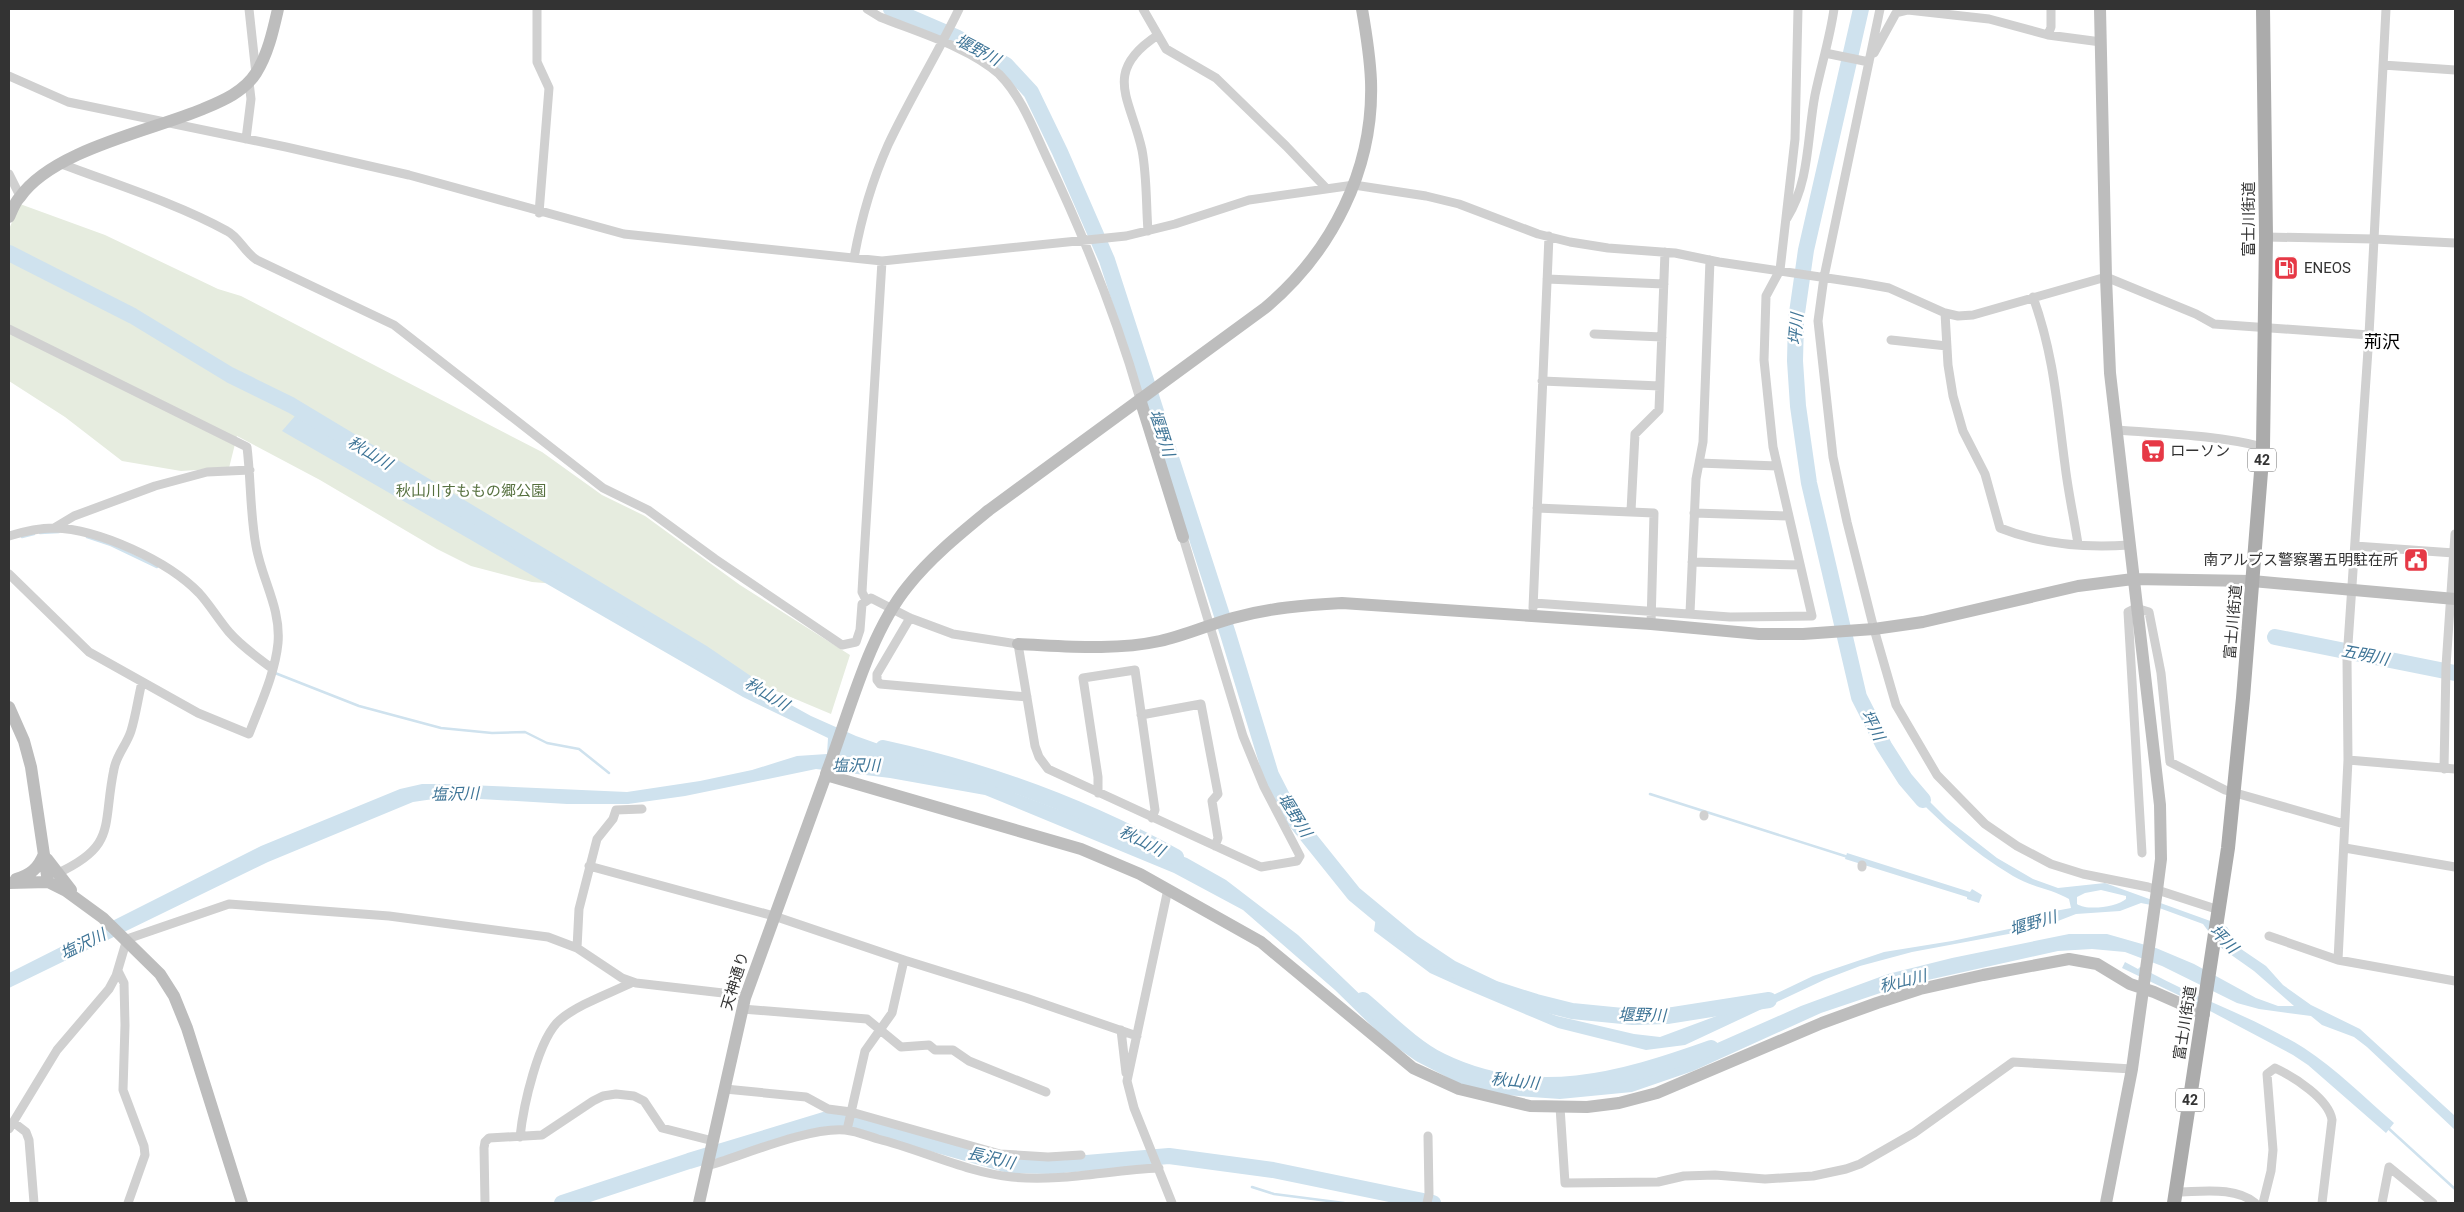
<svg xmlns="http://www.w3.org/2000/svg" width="2464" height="1212" font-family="Roboto,'Noto Sans JP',sans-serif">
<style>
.green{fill:#e6ecdf}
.water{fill:#cfe2ee;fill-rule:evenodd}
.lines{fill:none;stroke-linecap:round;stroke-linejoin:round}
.stream{stroke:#cfe2ee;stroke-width:2.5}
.river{stroke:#cfe2ee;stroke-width:16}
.street{stroke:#d0d0d0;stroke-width:9}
.secondary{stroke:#bdbdbd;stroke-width:12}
.primary{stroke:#ababab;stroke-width:14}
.labels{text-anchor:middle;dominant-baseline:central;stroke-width:5;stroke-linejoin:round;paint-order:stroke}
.shield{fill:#fff;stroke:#707070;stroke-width:1}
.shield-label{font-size:14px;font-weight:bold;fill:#333}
.street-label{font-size:15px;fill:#333;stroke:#fff}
.poi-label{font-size:15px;fill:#333;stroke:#fff;text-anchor:start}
.park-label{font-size:15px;fill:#56703f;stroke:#fff}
.water-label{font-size:16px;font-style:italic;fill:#3f7597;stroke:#fff}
.quarter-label{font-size:18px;fill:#000;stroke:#fff}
</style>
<rect width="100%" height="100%" fill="#fff"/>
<path class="green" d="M 20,204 L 105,235 L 218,289 L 241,296 L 542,452 L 602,495 L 645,516 L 740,585 L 850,655 L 831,714 L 755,682 L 700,646 L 603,588 L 532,582 L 471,566 L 437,549 L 320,480 L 237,436 L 229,468 L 181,471 L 122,461 L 65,417 L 9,381 L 9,229 Z"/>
<path class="water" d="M 295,416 L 669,638 L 811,716 L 856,736 L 991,784 L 1187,858 L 1226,880 L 1298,935 L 1418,1050 L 1465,1076 L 1507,1085 L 1559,1090 L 1638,1078 L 1801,1006 L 1888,974 L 1952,958 L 2069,934 L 2107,934 L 2156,948 L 2194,964 L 2256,998 L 2278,1006 L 2294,1006 L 2254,971 L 2220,947 L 2203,924 L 2151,905 L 2141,903 L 2120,911 L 2076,914 L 2040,928 L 1912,952 L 1860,966 L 1826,979 L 1685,1045 L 1646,1050 L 1558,1028 L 1461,987 L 1430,973 L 1374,931 L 1376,917 L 1425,955 L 1461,976 L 1519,1002 L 1557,1016 L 1634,1034 L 1660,1037 L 1773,995 L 1813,976 L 1884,952 L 1952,941 L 2037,923 L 2055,911 L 2071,908 L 2069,899 C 2052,889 2031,887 2013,876 C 1972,852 1937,819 1904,785 L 1911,783 L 1947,819 L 1997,858 L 2033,879 L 2058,888 L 2105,883 L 2227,927 L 2241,949 L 2266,966 L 2283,985 L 2311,1005 L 2360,1029 L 2455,1116 L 2455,1130 L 2367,1047 L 2354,1037 L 2322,1025 L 2311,1016 L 2259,1009 L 2237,1003 L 2162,966 L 2125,952 L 2092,949 L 2058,951 L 1901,986 L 1821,1013 L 1693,1071 L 1632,1092 L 1560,1099 L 1505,1095 L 1464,1086 L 1416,1061 L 1385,1039 L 1335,990 L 1243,910 L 1174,873 L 985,795 L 890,778 L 816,769 L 685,796 L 628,804 L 567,804 L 447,797 L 413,802 L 268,862 L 9,988 L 9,973 L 261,846 L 400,789 L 422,784 L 445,784 L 627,792 L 700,781 L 752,770 L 797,756 L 827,754 L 828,738 L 743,697 L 282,431 ZM 2101,890 L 2126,896 L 2126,899 C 2117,907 2087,911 2077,904 L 2077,897 L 2085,893 Z
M 1847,853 L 1970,892 L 1972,889 L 1982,895 L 1979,903 L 1967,899 L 1967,897 L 1845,859 Z
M 2125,962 L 2138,969 L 2140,967 C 2193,997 2252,1016 2304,1048 C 2336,1069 2365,1098 2394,1123 L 2386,1133 L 2308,1065 L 2293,1055 L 2195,1003 L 2122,968 Z"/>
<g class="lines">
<path class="stream" d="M 40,533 L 59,532
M 22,537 L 34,534
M 87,537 L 111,545 L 157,567
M 275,673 L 359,706 L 441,728 L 492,733 L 525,732 L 547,743 L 579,749 L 609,773
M 1650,794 L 1848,857
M 2387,1127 L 2455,1189
M 1252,1187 L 1274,1194 L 1344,1203"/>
<path class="river" d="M 891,9 L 956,37 L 1006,65 L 1031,92 L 1060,152 L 1107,260 L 1228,634 L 1271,775 L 1293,818 L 1354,894 L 1412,942 L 1451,968 L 1495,989 L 1536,1002 L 1572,1011 L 1633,1017 L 1667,1016 L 1769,1000
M 1861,9 L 1806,250 L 1796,320 L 1795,361 L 1798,406 L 1809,483 L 1859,697 L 1884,746 L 1905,779 L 1923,800
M 9,253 L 133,316 L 230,375 L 291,405 L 703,653 L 747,683
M 2275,637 L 2455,673
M 883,748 C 984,770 1085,807 1176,857
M 1363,1000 C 1387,1020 1413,1047 1441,1061 C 1533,1106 1621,1080 1711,1048
M 562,1203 L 689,1161 L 831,1118 L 860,1123 L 1009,1165 L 1051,1166 L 1169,1156 L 1273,1170 L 1433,1203"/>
<path class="street" d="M 249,9 L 256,74
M 537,9 L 537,62 L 549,88 L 539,213
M 867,9 L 880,17 C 917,32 969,47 999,74 C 1021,96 1033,128 1046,156 C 1083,234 1116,315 1140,399
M 1143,9 L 1166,49 L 1216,78 L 1286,146 L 1326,188
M 1880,9 L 1824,277 L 1818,321 L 1833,457 L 1847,522 L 1874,629 L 1896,705 L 1937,775 L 1985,824 L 2017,846 L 2051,864 L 2083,874 L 2148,887 L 2219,910
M 2048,35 L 2051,27 L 2051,9
M 1825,53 L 1869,62
M 1874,53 L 1896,13 L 1908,10 L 1989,19 L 2048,35 L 2101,42
M 2383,65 L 2455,70
M 9,76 L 68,102 L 286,147 L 409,175 L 624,234 L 882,261 L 1126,236 L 1175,224 L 1249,200 L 1354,185 L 1426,196 L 1459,204 L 1538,234 L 1570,242 L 1608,248 L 1675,253 L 1719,262 L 1861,283 L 1889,288 L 1945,313 L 1958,316 L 1973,315 L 2106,277 L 2196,314 L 2214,324 L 2369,335
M 246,139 L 251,99 L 249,82
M 59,163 C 114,184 176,203 227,231 C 239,237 245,253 257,260 L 394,325 L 603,488 L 648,510 L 715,559 L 842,645 L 856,642 L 860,630 L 862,604 L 871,598 L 910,618 L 953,634 L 1018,644 L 1035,746 L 1039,757 L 1048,769 L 1261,867 L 1297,861 L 1300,856 L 1264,787 L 1243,736 L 1183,537
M 9,174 L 20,196
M 1787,218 C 1810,181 1807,137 1815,95 C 1821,66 1830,38 1834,9
M 1148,231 C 1146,205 1147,176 1142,150 C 1131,99 1101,72 1158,35
M 2266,237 L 2374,239 L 2455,243
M 854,258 C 861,219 872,181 888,145 C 910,98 937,55 959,9
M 1547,279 L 1664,284
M 2033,297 C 2054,355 2057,405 2065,465 C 2068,491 2074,518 2078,544
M 1945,313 L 1948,365 L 1953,396 L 1963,431 L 1985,474 L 2000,528 C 2040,544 2087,548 2129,545
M 9,329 L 247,447 C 251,480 250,514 256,546 C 262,580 281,608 278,643 C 275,674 260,705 249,734 L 198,713 L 89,652 L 9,574
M 1594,334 L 1662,337
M 1891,340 L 1947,346
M 1542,381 L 1660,386
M 2117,430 C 2166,434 2215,435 2263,447
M 1699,463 L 1777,466
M 1537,508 L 1654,513 L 1651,624
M 1631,511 L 1635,434 L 1659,410 L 1665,252
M 1694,513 L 1789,516
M 54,528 L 74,516 L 155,486 L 207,472 L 250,470
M 9,536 C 22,532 40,528 54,528 C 99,529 168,561 199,593 C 210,605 218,619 229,632 C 242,647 257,657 273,669
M 2355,546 L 2454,553
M 1692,562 L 1800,565
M 866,600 L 862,592 L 863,574 L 882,261
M 1534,603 L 1730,617 L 1812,616 L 1773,447 L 1764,360 L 1766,296 L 1780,270 L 1795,139 L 1798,9
M 1533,608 L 1549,236
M 1690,613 L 1696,479 L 1703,442 L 1710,260
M 910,618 L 877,674 L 877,680 L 880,684 L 1027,697
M 1141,715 L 1201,704 L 1218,794 L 1212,801 L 1218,838 L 1215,846
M 2348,760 L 2455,769
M 2444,769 L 2446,666 L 2455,534
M 1098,793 L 1098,777 L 1083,678 L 1135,670 L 1155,810 L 1152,818
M 1704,815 L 1704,816
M 2345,848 L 2455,867
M 2142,853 L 2128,612 L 2136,608 L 2149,612 L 2161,673 L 2170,762 L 2225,790 L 2344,824
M 589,866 L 774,916 L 904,960 L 1026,998 L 1137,1036
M 1862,867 L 1862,865
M 56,874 C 118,846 102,826 114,769 C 116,756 127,744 131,731 C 136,715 138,698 142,682
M 1168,889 L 1127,1081 L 1134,1108 L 1172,1203
M 2269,936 L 2338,960 L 2455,981
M 577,948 L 579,909 L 597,839 L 613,819 L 616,810 L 642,809
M 2338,960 L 2348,760 L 2347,659 L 2369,335 L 2386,9
M 118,971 L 124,983 L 125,1025 L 123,1090 L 144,1146 L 145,1155 L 128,1203
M 742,1009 L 867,1019 L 901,1047 L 929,1045 L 935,1050 L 953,1050 L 969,1061 L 1046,1092
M 1121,1030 L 1126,1073
M 725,1089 L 806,1097 L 828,1109 L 851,1112 L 1000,1154 L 1048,1157 L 1081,1155
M 1560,1107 L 1565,1183 L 1658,1182 L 1684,1176 L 1715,1175 L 1765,1179 L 1813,1176 L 1846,1169 L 1860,1164 L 1914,1133 L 2013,1062 L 2132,1069
M 13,1122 L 26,1132 L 29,1140 L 34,1203
M 9,1129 L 57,1050 L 109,989 L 116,976 L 127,939 L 229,904 L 389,916 L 548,937 L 577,948 L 622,978 L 636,983 L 723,993 L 745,998
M 847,1130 L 865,1051 L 892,1013 L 904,960
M 520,1137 C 523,1108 538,1037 561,1019 C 579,1004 611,993 633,982
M 707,1166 C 744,1155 809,1127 845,1130 C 856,1131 868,1136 878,1139 C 922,1150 968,1173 1012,1177 C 1061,1182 1110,1170 1159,1168
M 2175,1192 C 2201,1192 2235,1186 2255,1203
M 485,1203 L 484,1148 L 485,1142 L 489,1138 L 542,1135 L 593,1101 L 603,1096 L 616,1094 L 634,1096 L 644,1101 L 662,1128 L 713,1141
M 1427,1203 L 1429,1194 L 1428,1136
M 2263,1203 L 2271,1171 L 2273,1150 L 2267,1074 L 2275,1068 C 2294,1077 2329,1099 2332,1120 L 2322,1203
M 2382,1203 L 2389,1167 L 2433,1203"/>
<path class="secondary" d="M 2100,9 L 2106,277 L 2110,373 L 2160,805 L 2161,859 L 2157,890 L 2132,1069 L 2106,1203
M 9,217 C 12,210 15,202 20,197 C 53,150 150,131 203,109 C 222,101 244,92 256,73 C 268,54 273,31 278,9
M 1140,399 L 1183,537
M 1018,644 C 1065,646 1114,651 1160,641 C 1184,636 1208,625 1233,618 C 1269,608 1305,605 1342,603 L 1651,624 L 1759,634 L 1803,634 L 1874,629 L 1923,622 L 2078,586 L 2133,579 L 2252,581 L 2455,599
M 9,707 L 24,741 L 31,767 L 48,882
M 826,774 C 849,715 868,635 908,586 C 931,557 961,533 989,510 L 1265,308 C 1332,252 1374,169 1371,81 C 1370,57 1366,32 1362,9
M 47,859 L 71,890
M 16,879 C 30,875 38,869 44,854
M 9,883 L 48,882 L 66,891 L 103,918 L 160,974 L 174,996 L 187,1028 L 242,1203
M 699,1203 L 745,998 L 826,775 L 1081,849 L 1140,874 L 1261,942 L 1413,1068 L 1459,1089 L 1530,1106 L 1587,1107 L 1619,1103 L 1657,1093 L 1822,1023 L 1877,1003 L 1920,989 L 1983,975 L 2069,959 L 2097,964 L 2130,984 L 2154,992 L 2204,1014"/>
<path class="primary" d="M 2174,1203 L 2228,848 L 2243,698 L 2263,447 L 2266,237 L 2263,9"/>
</g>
<defs>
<symbol id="fuel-square" viewBox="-11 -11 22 22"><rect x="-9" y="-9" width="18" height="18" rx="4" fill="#e63946" stroke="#fff"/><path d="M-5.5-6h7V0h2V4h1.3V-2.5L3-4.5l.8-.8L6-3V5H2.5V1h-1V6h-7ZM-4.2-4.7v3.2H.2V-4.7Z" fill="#fff"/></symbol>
<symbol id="supermarket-square" viewBox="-11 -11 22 22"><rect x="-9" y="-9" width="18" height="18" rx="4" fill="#e63946" stroke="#fff"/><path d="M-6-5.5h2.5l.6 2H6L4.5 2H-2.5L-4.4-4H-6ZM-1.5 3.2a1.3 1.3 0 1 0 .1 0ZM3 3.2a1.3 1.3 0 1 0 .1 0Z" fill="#fff"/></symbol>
<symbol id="civic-square" viewBox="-11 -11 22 22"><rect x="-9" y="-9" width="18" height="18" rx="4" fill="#e63946" stroke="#fff"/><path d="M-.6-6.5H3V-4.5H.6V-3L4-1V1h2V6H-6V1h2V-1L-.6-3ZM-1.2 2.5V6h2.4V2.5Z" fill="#fff"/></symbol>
</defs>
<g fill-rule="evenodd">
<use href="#fuel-square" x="2272" y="254" width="28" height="28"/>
<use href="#supermarket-square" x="2139" y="437" width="28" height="28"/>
<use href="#civic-square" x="2402" y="546" width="28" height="28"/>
</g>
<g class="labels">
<g class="shield">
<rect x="2248" y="448.5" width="28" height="23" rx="4"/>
<rect x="2176" y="1088.5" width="28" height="23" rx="4"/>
</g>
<g class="shield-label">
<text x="2262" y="460">42</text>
<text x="2190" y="1100">42</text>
</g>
<g class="street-label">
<text transform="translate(2249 219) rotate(-90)">富士川街道</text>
<text transform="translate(2233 622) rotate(-85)">富士川街道</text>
<text transform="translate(735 981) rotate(-73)">天神通り</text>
<text transform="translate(2185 1023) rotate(-81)">富士川街道</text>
</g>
<g class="poi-label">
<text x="2304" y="268">ENEOS</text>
<text x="2170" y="451">ローソン</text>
<text x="2398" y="560" text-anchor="end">南アルプス警察署五明駐在所</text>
</g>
<g class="park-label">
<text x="471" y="491">秋山川すももの郷公園</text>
</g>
<g class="water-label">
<text transform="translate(978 50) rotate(28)">堰野川</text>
<text transform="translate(1796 329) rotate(-86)">坪川</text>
<text transform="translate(1162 433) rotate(72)">堰野川</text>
<text transform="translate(370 453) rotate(31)">秋山川</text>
<text transform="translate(2365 655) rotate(11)">五明川</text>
<text transform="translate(767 694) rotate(31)">秋山川</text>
<text transform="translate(1873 725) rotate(63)">坪川</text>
<text x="856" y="765">塩沢川</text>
<text transform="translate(455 794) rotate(-1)">塩沢川</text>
<text transform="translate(1295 815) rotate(58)">堰野川</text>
<text transform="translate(1142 841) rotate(27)">秋山川</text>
<text transform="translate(2033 923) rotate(-16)">堰野川</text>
<text transform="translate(2224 939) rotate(45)">坪川</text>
<text transform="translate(83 944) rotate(-26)">塩沢川</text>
<text transform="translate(1903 981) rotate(-14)">秋山川</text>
<text transform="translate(1642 1015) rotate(1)">堰野川</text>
<text transform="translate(1515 1081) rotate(6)">秋山川</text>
<text transform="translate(991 1158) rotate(13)">長沢川</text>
</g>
<g class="quarter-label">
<text x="2382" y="341">荊沢</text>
</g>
</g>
<rect width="2464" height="1212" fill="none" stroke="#333333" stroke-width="20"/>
</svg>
